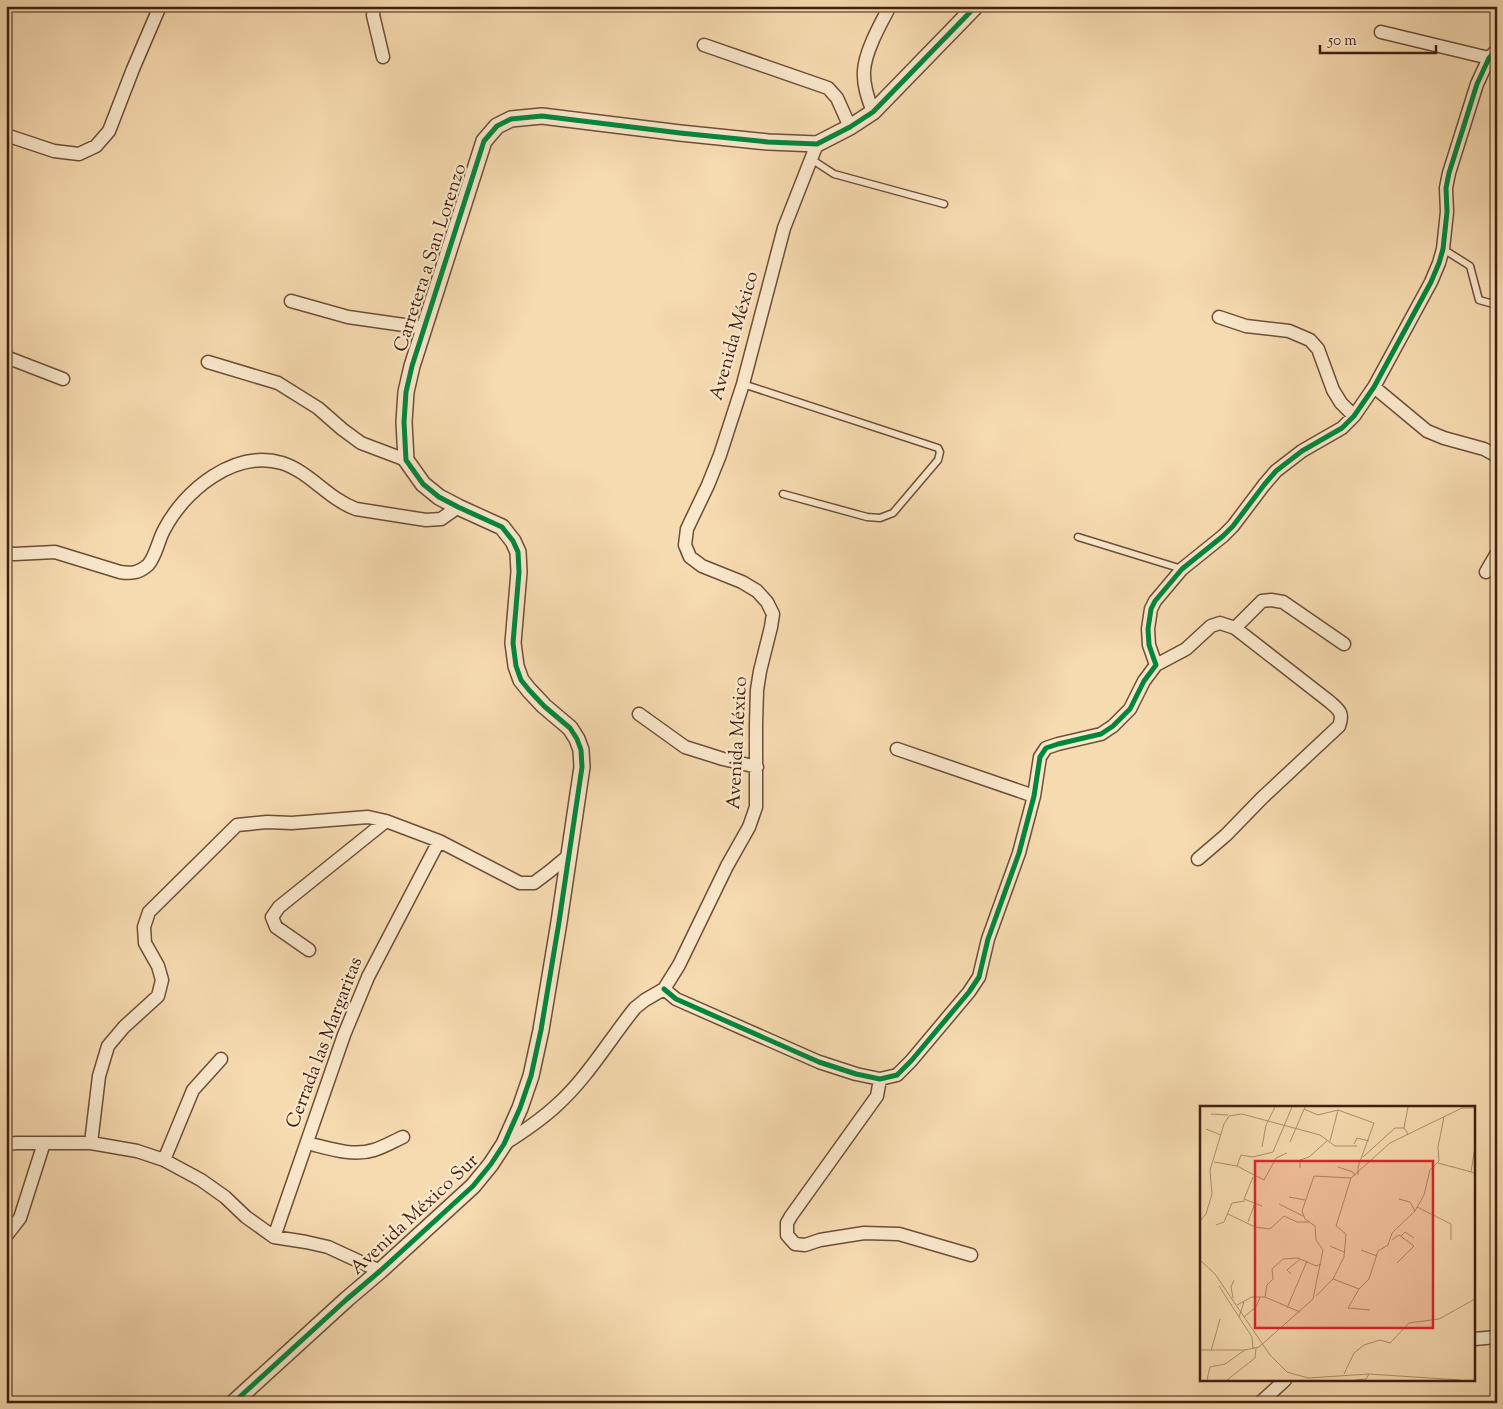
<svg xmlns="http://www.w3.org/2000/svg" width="1503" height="1409" font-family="'Sorts Mill Goudy',serif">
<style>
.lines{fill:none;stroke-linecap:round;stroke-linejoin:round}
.service-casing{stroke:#6d4e38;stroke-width:9}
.minor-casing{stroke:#6d4e38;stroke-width:15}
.tertiary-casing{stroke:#6d4e38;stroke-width:18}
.service{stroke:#fae8cc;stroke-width:6}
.minor{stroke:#fae8cc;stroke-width:12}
.tertiary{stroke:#fae8cc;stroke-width:15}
.cycleway-casing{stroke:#fae8cc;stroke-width:8}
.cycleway{stroke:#00873e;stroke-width:5}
.labels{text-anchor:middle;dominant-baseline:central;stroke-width:4.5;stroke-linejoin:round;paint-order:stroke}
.street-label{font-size:19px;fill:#3f1f10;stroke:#fae8cc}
.inset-road{fill:none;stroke:#ad9070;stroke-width:1}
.view{fill:#d62828;fill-opacity:0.15;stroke:#d62828;stroke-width:2.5}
.inset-edge{fill:none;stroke:#3f1f10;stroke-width:2.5}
</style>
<rect width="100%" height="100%" fill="#f7dbb0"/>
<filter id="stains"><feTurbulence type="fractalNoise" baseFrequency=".004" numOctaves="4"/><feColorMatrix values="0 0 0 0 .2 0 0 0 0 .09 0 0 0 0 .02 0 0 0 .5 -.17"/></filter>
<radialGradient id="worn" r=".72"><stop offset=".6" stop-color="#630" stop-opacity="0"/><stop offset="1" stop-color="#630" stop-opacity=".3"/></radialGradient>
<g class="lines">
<defs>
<path id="service" d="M 811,159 L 834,174 L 944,204
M 1443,249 L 1470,266 L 1479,300 L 1497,305
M 743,384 L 938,448 L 940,452 L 938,460 L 893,513 L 880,518 L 867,517 L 783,494
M 1078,537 L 1182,569"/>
<path id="minor" d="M 374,6 L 373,15 L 383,57
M 1381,32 L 1489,58
M 704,45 L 828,88 L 837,98 L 850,127
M 873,112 C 868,99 863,85 864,71 C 865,51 881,23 890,6
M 6,135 L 54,151 L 79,154 L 96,146 L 109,131 L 133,69 L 160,6
M 291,301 L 348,317 L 425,328
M 1219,317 L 1246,326 L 1289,331 L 1310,340 L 1318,349 L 1333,390 L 1341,403 L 1354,416
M 6,357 L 63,379
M 208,362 L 278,383 L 318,408 L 342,429 L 361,443 L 406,460
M 1374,387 L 1427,431 L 1444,438 L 1484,449 L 1497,456
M 6,553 L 15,554 L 55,552 L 120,572 C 131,574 139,573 148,565 C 156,556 158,541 164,530 C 184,491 234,449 282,463 C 310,472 328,499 356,509 L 426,520 L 441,519 L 458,507
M 1486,572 L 1497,553
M 1235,628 L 1262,601 L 1271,600 L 1283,602 L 1344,644
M 1156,665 L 1186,649 L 1211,626 L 1220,623 L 1235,628 L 1330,702 C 1339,710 1344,713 1339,726 L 1262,798 L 1226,835 L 1198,859
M 639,714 L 685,747 L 723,759 L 757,767
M 897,749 L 1034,796
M 309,950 L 276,927 L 272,917 L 279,907 L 386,821
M 664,989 L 676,999 L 819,1062 L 856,1074 L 880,1079 L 897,1075 L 911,1061 L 969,992 L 979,977 L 988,939 L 1019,853 L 1034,796 L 1040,757 L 1046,748 L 1058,744 L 1101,734 L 1113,726 L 1130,709 L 1144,681 L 1156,665 L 1149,645 L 1148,629 L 1151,609 L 1155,601 L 1182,569 L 1223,536 L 1233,526 L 1264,485 L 1276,471 L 1302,451 L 1342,428 L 1354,416 L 1374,387 L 1431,282 L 1439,263 L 1443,249 L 1447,212 L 1446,188 L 1449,173 L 1477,84 L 1489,58 L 1497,50
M 880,1079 L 877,1096 L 791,1216 L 787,1223 L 787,1235 L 795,1244 L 805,1245 L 820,1240 L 864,1233 L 899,1234 L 971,1255
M 91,1143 L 99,1076 L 108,1046 L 124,1027 L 158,996 L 162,980 L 158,966 L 145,943 L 144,927 L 149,912 L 237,825 L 267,822 L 292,823 L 368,817 L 386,821 L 439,841 L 520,883 L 534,883 L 550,871 L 568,856
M 307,1143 C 328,1148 352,1157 374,1150 C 384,1147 394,1141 403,1137
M 6,1144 L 17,1143 L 91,1143 L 137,1151 L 164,1160 L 201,1180 L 225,1197 L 246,1217 L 274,1237 L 306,1242 L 328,1247 L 380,1271
M 504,1144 C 523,1132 541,1120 557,1105 C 587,1078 610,1039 635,1008 L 645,1000 L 664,989 L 679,965 L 727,866 L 749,827 L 756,807 L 756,724 L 757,690 L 760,671 L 771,627 L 773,614 L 767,602 L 757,591 L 742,582 L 702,566 L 690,557 L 685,545 L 687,529 L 708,485 L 720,455 L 743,384 L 784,228 L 817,144
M 164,1160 L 193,1090 L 221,1059
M 6,1236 L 20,1218 L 44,1143
M 274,1237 L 344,1035 L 368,977 L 439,841
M 1474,1339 L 1497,1337
M 1260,1403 L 1285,1380"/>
<path id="tertiary" d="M 233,1403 L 347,1299 L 380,1271 L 473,1186 L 491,1164 L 504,1144 L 520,1108 L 531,1076 L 541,1030 L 559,922 L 582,767 L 581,750 L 577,739 L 570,728 L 544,706 L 529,690 L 521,680 L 516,666 L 513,643 L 519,572 L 518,552 L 513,541 L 502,527 L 458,507 L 439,497 L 423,484 L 406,460 L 404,422 L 406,392 L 412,366 L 484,141 L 497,126 L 511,119 L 542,116 L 680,133 L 768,142 L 817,144 L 850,127 L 873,112 L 976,6"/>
</defs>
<use href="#service" class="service-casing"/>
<use href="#minor" class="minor-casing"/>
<use href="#tertiary" class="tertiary-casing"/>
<use href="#service" class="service"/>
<use href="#minor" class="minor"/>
<use href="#tertiary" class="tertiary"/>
<defs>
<path id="cycleway" d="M 664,989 L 676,999 L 819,1062 L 856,1074 L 880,1079 L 897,1075 L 911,1061 L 969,992 L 979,977 L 988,939 L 1019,853 L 1034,796 L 1040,757 L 1046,748 L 1058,744 L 1101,734 L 1113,726 L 1130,709 L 1144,681 L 1156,665 L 1149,645 L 1148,629 L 1151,609 L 1155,601 L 1182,569 L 1223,536 L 1233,526 L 1264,485 L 1276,471 L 1302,451 L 1342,428 L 1354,416 L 1374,387 L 1431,282 L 1439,263 L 1443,249 L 1447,212 L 1446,188 L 1449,173 L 1477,84 L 1489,58 L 1497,50
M 233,1403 L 347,1299 L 380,1271 L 473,1186 L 491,1164 L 504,1144 L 520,1108 L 531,1076 L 541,1030 L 559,922 L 582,767 L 581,750 L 577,739 L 570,728 L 544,706 L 529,690 L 521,680 L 516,666 L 513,643 L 519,572 L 518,552 L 513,541 L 502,527 L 458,507 L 439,497 L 423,484 L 406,460 L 404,422 L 406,392 L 412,366 L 484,141 L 497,126 L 511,119 L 542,116 L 680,133 L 768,142 L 817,144 L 850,127 L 873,112 L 976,6"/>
</defs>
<use href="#cycleway" class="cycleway-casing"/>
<use href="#cycleway" class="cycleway"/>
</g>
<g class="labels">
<g class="street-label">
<text transform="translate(431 258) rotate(-72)">Carretera a San Lorenzo</text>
<text transform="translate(735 336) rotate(-74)">Avenida México</text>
<text transform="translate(738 743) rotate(-87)">Avenida México</text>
<text transform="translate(325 1043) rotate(-69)">Cerrada las Margaritas</text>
<text transform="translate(415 1215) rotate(-43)">Avenida México Sur</text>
</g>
</g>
<g transform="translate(1200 1106)">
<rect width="275" height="275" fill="#f7dbb0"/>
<path class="inset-road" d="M 208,1 L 204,22 L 208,28M 104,3 L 118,9 L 138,4 L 174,17M 11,8 L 28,9M 42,8 L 120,29 L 135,40 L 157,40M 6,23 L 21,29M 130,35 L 138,4M 90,36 L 105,1M 154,38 L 157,32 L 169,35M 62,41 L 66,19 L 75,1M 163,51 L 195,22 L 204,22M 14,56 L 37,60 L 41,49 L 53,51 L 73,46 L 92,1M 238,57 L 275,67M 37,60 L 64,74 L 76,52 L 87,47M 138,61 L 153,66 L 155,70M 100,62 L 100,54 L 109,51 L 127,35M 271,66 L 275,41M 158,69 L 158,61 L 174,17M 53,71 L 44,93 L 62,100M 89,91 L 105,94M 199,93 L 210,96 L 215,105M 79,98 L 103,110M 217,101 L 251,118 L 251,134M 28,108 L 55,121 L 70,123 L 84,110 L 97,116 L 109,116M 0,115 L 6,108 L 12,88 L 10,64 L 24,18 L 29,10 L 42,8M 48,116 L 55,97M 16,119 L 24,116 L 32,97 L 45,95M 201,130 L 205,126 L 214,132M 192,134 L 199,129 L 214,140 L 197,157M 130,140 L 144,146M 161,144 L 177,150M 0,154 L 15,168 L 70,249 L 87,266 L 108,272 L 169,268 L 260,274M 91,168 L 87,164 L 100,153M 133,173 L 159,183 L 169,173 L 178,145 L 188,139 L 192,127 L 215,105 L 224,89 L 230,64 L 239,55 L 238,41 L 244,11M 19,180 L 39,211M 159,183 L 148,202 L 170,204M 116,190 L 133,173 L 144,151 L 146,128 L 136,120 L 151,72M 65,191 L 67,179 L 73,173 L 72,163 L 83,153 L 98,152 L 116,160 L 121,158M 33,192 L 31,181 L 34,174M 44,196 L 39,211 L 52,231 L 53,243M 37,199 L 52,191 L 65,191 L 100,206M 87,202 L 107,155M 44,211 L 56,201 L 60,191M 0,244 L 45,244 L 59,241 L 113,193 L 123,144 L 116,134 L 115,120 L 105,113 L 102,105 L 114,70 L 151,72 L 190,37 L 262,2 L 275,2M 11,245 L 20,213M 144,268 L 154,247 L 164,239 L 180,234 L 190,237 L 209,217 L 239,213 L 275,193M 7,274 L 10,261 L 25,258 L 45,244M 27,274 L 55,252 L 56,242M 155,274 L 166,273 L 169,268"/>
<path class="view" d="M 55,55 L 233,55 L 233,222 L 55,222 Z"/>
<rect width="275" height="275" class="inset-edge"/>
</g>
<rect width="1503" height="1409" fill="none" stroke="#f7dbb0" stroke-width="25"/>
<rect x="8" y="8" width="1488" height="1394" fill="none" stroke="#3f1f10" stroke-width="2.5"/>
<rect x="12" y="12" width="1478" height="1384" fill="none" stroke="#3f1f10"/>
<path d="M1320 45v8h116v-8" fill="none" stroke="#3f1f10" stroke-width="2.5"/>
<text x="1328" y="45" font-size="15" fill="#3f1f10" stroke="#fae8cc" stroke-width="4" paint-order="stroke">50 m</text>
<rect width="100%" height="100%" filter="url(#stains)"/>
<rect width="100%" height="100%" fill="url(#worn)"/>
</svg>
